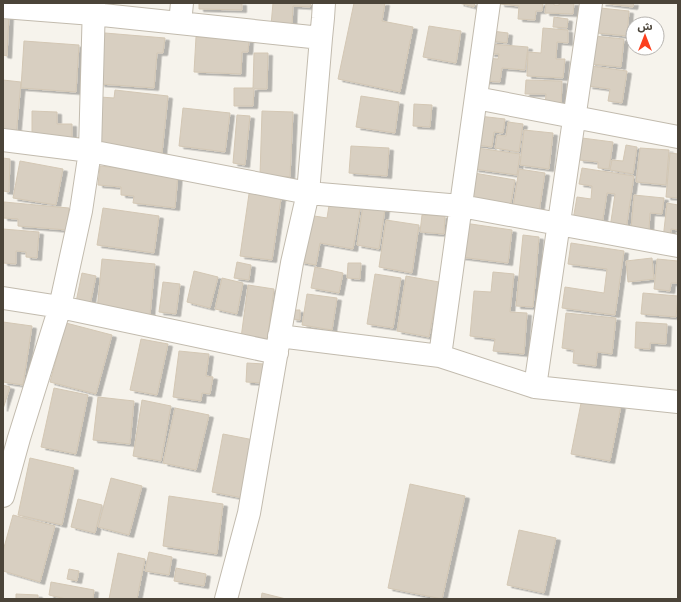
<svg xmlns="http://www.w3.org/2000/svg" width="681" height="602" font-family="Signika,'Noto Sans Arabic',sans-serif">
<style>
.building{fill:#d8cfc1;stroke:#d3c7b4;filter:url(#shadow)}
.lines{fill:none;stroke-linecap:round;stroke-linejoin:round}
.minor-casing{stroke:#c2bbae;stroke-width:24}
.minor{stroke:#fff;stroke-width:22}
</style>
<defs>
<filter id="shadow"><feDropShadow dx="4.5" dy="2.5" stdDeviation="0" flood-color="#0004"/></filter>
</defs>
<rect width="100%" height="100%" fill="#f6f3ec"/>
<path class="building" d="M 199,3 L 242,3 L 242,10 L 199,9 Z
M 273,3 L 311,3 L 310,7 L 293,6 L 292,26 L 271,25 Z
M 354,3 L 385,3 L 382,21 L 413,27 L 400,92 L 338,79 Z
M 459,3 L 475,3 L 474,7 Z
M 500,3 L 543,3 L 542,11 L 536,11 L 535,20 L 518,19 L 519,6 L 500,4 Z
M 546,3 L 554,3 L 554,5 L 559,5 L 559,3 L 574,3 L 573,14 L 545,13 Z
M 601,3 L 634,3 L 633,7 Z
M 600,8 L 629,11 L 627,36 L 597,33 Z
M 3,16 L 9,16 L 7,56 L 3,55 Z
M 554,17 L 568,19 L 567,28 L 553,27 Z
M 429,26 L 461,31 L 456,63 L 423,57 Z
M 543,28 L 568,30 L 568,43 L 557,42 L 556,59 L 565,59 L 563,78 L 527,76 L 528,52 L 541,53 Z
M 492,31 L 508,33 L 507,43 L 491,41 Z
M 105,33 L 165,38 L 163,53 L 157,53 L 154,88 L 100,84 Z
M 594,36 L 624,39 L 621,67 L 591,64 Z
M 196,37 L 249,40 L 248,52 L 242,52 L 241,74 L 194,72 Z
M 24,41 L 79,45 L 76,92 L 21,88 Z
M 491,44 L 528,47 L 525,70 L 502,68 L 500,82 L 483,81 L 486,58 L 498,59 L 499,54 L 490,54 Z
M 254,53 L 268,53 L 267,89 L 254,89 L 253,106 L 234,106 L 234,88 L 253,88 Z
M 591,66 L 627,71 L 622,103 L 608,101 L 610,89 L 588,86 Z
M 3,80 L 21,82 L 16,137 L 3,136 Z
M 526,80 L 562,81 L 561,107 L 545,107 L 546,94 L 525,94 Z
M 115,90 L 168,96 L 162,153 L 95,146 L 100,97 L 114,98 Z
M 361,96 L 399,102 L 395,133 L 356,127 Z
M 414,104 L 432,105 L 430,127 L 413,126 Z
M 183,108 L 230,113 L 225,152 L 179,146 Z
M 32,111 L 57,112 L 57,124 L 72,124 L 72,140 L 32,139 Z
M 262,111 L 293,112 L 290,177 L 260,175 Z
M 237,115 L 250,116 L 245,165 L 233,163 Z
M 479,116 L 505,119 L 503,133 L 494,132 L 492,147 L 476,145 Z
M 508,122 L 523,124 L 519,152 L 495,148 L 497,135 L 506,136 Z
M 524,130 L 553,133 L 549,169 L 520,165 Z
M 582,138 L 613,142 L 609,169 L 598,168 L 598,162 L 579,160 Z
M 626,145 L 637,147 L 633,174 L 610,170 L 612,160 L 623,161 Z
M 351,146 L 389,148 L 387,176 L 349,173 Z
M 477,148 L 520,154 L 517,175 L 474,169 Z
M 640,148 L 669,150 L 666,185 L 636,182 Z
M 670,153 L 678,154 L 678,198 L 666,197 Z
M 3,158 L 10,159 L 9,192 L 3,191 Z
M 20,161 L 63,169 L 56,205 L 13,198 Z
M 100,166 L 178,174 L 175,208 L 133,203 L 134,196 L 121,195 L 121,187 L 98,185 Z
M 582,168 L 634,176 L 626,230 L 610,228 L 615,194 L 607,193 L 602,225 L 573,220 L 577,197 L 591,199 L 592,186 L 579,184 Z
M 519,169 L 545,173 L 539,212 L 513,208 Z
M 474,173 L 515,180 L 510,208 L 469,202 Z
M 250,187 L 282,192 L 272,260 L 240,256 Z
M 634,195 L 664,198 L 662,214 L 650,213 L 649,230 L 631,229 Z
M 330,199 L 361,204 L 353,249 L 320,243 L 316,265 L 300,262 L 308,215 L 327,218 Z
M 4,202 L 69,208 L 67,230 L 18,226 L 18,219 L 3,218 Z
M 667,203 L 678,205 L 678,242 L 676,241 L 678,230 L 671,229 L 670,239 L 663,239 Z
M 363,205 L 385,209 L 379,249 L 357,245 Z
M 103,208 L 159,216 L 154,253 L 97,245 Z
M 422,215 L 445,216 L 444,234 L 420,232 Z
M 386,220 L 419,225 L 412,273 L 379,267 Z
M 464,223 L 512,230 L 508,263 L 460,257 Z
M 3,229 L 39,232 L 37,258 L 26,257 L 26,252 L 16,251 L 16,264 L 3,263 Z
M 523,235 L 539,237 L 533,307 L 516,306 Z
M 571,243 L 624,251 L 615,315 L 562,308 L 565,287 L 604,293 L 607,269 L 568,264 Z
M 652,258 L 654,279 L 628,282 L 626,261 Z
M 102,259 L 155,264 L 150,315 L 97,310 Z
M 657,259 L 678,261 L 678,283 L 671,283 L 670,291 L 654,289 Z
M 237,262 L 251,265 L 249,280 L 234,278 Z
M 348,263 L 361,263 L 360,279 L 347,278 Z
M 315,267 L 343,273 L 339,293 L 311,288 Z
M 194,271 L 218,277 L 210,308 L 187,302 Z
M 493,272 L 514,274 L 510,312 L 527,313 L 524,354 L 493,351 L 495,339 L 470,336 L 474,291 L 491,292 Z
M 82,273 L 96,276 L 90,305 L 76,302 Z
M 375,274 L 401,278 L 393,328 L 367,324 Z
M 406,276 L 439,282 L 429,337 L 397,331 Z
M 222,278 L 243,283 L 237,314 L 215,309 Z
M 163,282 L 180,284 L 176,314 L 159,312 Z
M 248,285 L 274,289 L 267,342 L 241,338 Z
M 643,293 L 678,296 L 676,317 L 641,314 Z
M 307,294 L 337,298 L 332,330 L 302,325 Z
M 293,310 L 300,310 L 300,320 L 292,319 Z
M 566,313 L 616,318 L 612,354 L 597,352 L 596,366 L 573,363 L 574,350 L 562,348 Z
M 3,322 L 32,326 L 23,385 L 3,382 Z
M 636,322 L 667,324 L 666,344 L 650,343 L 650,349 L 635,348 Z
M 66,323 L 112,335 L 96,394 L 50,382 Z
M 141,339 L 168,344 L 157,395 L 130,390 Z
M 179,351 L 209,354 L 206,376 L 213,377 L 210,394 L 202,393 L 201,401 L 173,397 Z
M 247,363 L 264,364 L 263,383 L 246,382 Z
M 3,385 L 10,387 L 3,409 Z
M 54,388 L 88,395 L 76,454 L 41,447 Z
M 98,397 L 134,401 L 130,444 L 93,440 Z
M 582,398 L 621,406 L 610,461 L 571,454 Z
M 142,400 L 171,406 L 161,461 L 133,456 Z
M 175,408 L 209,415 L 196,470 L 163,463 Z
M 223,434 L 254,440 L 243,498 L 212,492 Z
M 30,458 L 74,468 L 62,525 L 18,515 Z
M 111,478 L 142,486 L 129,535 L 98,527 Z
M 410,484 L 465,496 L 442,599 L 388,588 Z
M 169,496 L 223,504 L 217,554 L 163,546 Z
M 78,499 L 102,505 L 95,533 L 71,527 Z
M 13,515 L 55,526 L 40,582 L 3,571 L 3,551 Z
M 519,530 L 556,538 L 544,593 L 507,585 Z
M 149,552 L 172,557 L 169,575 L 145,571 Z
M 118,553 L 145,559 L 137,599 L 109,599 Z
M 176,568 L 206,574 L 204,586 L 174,581 Z
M 69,569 L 79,571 L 77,581 L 67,579 Z
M 51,582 L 94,590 L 93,599 L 66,599 L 49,595 Z
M 262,593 L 286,599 L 261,599 Z
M 16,594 L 38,595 L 38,599 L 16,599 Z"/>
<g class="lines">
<defs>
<path id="minor" d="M 3,7 L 93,14 L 321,38
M 180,23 L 182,3
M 476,98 L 678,137
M 3,140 L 90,151 L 308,193 L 461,206 L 678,246
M 3,298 L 60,307 L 277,353
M 279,336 L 440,356 L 535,387 L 678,402
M 440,356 L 489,3
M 535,387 L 591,3
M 3,496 L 19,438 L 60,307 L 81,211 L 90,151 L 94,3
M 226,599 L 249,513 L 292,263 L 308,193 L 321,38 L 323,18 L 324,3"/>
</defs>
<use href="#minor" class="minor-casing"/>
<use href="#minor" class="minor"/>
</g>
<rect width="681" height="602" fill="none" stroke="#4b4439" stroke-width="8"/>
<g transform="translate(645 36)"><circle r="19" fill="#ffffff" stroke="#b7b4b0"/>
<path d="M0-3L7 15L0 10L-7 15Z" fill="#fc3f1d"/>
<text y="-6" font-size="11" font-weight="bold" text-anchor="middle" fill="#4b4439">ش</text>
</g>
</svg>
